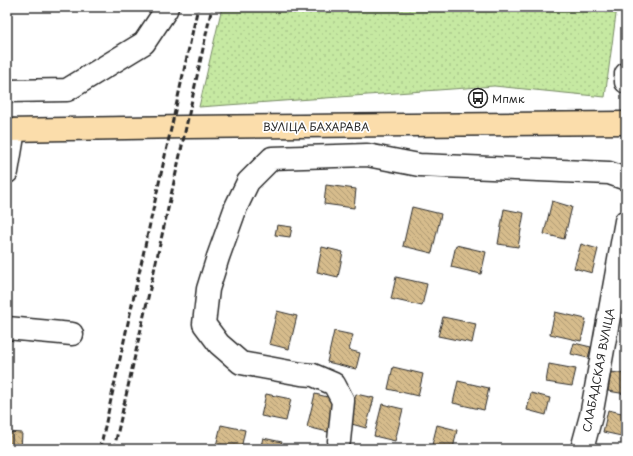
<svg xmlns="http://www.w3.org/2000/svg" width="633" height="456" font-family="'Playpen Sans',sans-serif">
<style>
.grass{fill:url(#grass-dots);stroke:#788a66}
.building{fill:url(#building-back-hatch);stroke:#2b2b2b}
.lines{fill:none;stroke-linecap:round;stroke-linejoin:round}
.minor-casing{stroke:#2b2b2b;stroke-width:25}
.major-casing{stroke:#2b2b2b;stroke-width:25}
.minor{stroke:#fff;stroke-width:22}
.major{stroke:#fbddab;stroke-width:22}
.rail{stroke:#2b2b2b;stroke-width:3;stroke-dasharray:6 3;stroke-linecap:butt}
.labels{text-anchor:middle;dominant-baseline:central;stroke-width:3.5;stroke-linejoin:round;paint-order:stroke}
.poi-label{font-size:11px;fill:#2b2b2b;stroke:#fff;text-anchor:start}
.street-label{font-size:11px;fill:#2b2b2b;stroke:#fff}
</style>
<defs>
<pattern id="grass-dots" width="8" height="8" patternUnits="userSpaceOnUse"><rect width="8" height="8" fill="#c6e9a2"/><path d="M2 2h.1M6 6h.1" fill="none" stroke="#aac88c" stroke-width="1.8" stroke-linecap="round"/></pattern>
<pattern id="building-back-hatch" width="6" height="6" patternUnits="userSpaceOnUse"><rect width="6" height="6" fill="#d6bc8c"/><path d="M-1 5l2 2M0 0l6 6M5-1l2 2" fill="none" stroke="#ae9973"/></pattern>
</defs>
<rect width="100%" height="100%" fill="#fff"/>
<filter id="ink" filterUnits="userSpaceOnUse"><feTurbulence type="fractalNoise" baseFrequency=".025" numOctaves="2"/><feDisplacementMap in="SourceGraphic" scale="8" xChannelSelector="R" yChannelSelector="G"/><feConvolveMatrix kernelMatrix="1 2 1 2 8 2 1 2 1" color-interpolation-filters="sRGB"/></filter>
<g filter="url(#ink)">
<path class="grass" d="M 222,7 L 617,7 L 605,97 L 494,86 L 199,107 Z"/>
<path class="building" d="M 326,185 L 356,189 L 354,208 L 324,204 Z
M 552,201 L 572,207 L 564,239 L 544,234 Z
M 412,207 L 441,214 L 432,253 L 403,246 Z
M 504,209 L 524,213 L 518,247 L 498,244 Z
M 277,225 L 292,227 L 290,237 L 275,235 Z
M 581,244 L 598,249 L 592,273 L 574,268 Z
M 456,245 L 486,252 L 481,274 L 451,267 Z
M 322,247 L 343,252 L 338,277 L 317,272 Z
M 396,277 L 427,284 L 422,306 L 391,299 Z
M 277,311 L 297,316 L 289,349 L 269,344 Z
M 555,312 L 586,319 L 581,341 L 550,334 Z
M 443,317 L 476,324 L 472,343 L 438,336 Z
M 334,331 L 353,335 L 349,350 L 360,353 L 356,369 L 327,362 Z
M 574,343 L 591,347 L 588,358 L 571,354 Z
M 549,364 L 576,369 L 572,386 L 546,382 Z
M 393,367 L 423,374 L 418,396 L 388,389 Z
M 611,372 L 626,374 L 626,394 L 608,391 Z
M 458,381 L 489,388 L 484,410 L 453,403 Z
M 531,393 L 550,398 L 546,415 L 527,410 Z
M 266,394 L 291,399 L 286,421 L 261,416 Z
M 315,394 L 336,399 L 328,432 L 307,427 Z
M 356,394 L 374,398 L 366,428 L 348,423 Z
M 382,404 L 403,409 L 395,441 L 374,436 Z
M 608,410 L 626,414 L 626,437 L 603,432 Z
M 221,425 L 245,430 L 241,449 L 229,449 L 216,446 Z
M 437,425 L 457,430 L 453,449 L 431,449 Z
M 7,432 L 22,433 L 21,449 L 7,449 Z
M 263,438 L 282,442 L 280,449 L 260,449 Z
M 593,446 L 626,448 L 626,449 L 593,449 Z"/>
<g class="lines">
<defs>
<path id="minor" d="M 626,74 L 626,82
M 7,91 L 67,90 L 144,43 L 166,10 L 167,7
M 7,172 L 14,130
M 7,328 L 72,334
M 339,441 L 343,401 L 334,384 L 313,375 L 301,374 L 241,363 L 219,344 L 204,324 L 208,289 L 218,257 L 236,207 L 248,182 L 272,158 L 367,155 L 419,165 L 609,173 L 626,179
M 582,449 L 591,416 L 626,221"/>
<path id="major" d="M 7,130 L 186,127 L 626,123"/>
</defs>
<use href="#minor" class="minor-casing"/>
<use href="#major" class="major-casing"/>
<use href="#minor" class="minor"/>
<use href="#major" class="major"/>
<path class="rail" d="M 100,449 L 198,7
M 114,449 L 180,155 L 212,7"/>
</g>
</g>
<defs>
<symbol id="bus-ring" viewBox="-11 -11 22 22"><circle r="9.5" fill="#fff" stroke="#2b2b2b" stroke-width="1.5"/><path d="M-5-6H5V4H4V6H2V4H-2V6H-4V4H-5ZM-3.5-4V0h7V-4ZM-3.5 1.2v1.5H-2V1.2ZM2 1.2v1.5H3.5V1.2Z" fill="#2b2b2b"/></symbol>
</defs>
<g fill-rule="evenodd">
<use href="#bus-ring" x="467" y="87" width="22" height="22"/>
</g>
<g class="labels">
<g class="poi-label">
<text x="492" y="98">Мпмк</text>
</g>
<g class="street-label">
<text x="316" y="126">ВУЛІЦА БАХАРАВА</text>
<text transform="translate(598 370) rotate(-79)">СЛАБАДСКАЯ ВУЛІЦА</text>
</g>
</g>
<rect width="633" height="456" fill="none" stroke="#fff" stroke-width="24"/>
<rect x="12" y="12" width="609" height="432" fill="none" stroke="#2b2b2b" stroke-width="1.5" filter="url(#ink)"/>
</svg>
